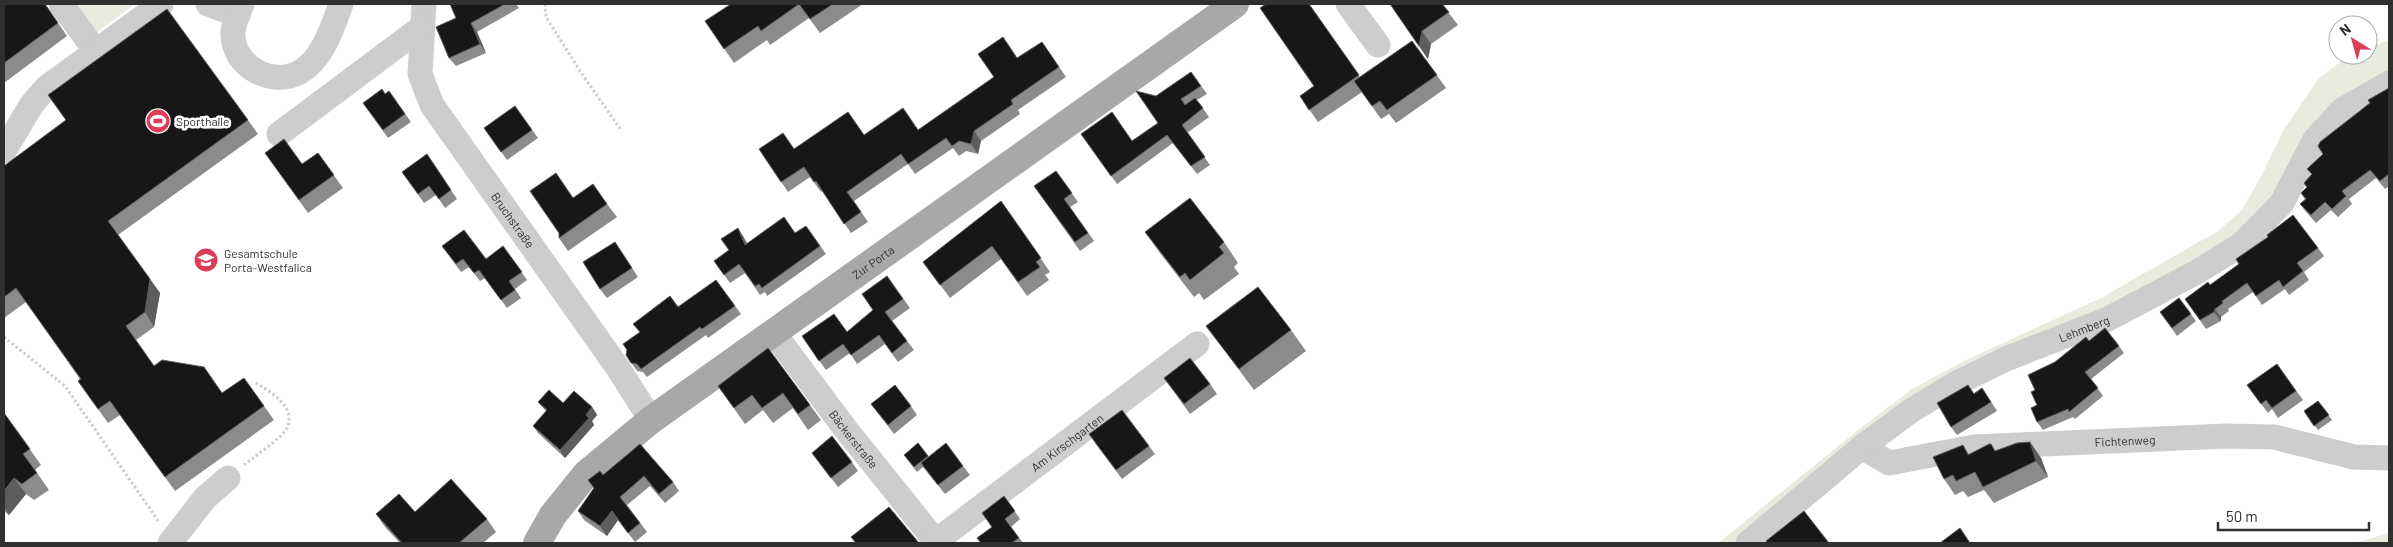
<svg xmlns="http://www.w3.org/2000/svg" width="2393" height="547" font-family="Barlow,sans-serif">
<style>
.green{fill:#e7ecde}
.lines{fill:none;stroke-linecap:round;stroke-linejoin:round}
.path{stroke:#cdcdcd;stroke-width:3;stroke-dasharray:2.5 2.5;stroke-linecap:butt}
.minor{stroke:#cdcdcd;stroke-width:25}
.major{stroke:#a8a8a8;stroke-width:28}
.wall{fill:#8b8b8b}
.shaded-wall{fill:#5d5d5d}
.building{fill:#171717;stroke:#5d5d5d}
.labels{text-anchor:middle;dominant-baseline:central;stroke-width:5;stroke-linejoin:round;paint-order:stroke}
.poi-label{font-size:12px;fill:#303030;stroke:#fff;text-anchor:start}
.street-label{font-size:12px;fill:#303030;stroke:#fff}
</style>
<rect width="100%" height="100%" fill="#fff"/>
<path class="green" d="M 52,4 L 135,4 L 82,43 Z
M 2389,40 L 2389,79 L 2340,108 L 2240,245 L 1923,409 L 1754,543 L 1718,543 L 1862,427 L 1912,389 L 1964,361 L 2099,299 L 2218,231 L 2242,210 L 2262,175 L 2283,131 L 2318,79 L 2347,57 L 2368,55 L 2368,48 Z
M 2389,533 L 2389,543 L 2354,543 Z"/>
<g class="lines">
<path class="path" d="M 545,4 L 546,17 L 582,74 L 621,130
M 4,337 L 65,386 L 159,522
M 244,465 C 255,456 284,437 288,426 C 295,405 268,390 254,382"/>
<g class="minor">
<path d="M 61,4 L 96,51"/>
<path d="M 208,4 L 238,15"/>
<path d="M 242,4 C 239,12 233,24 233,33 C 232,66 272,88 300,72 C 323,59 333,26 341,4"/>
<path id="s1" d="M 424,4 L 420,74 L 432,105 L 618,368 L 651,420"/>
<path d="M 1348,4 L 1378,45"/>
<path d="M 279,134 L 422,27"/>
<path d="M 4,151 L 32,104 L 47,87 L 161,4"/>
<path id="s2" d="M 773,332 L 844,427 L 937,543"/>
<path id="s3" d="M 1862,447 L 1889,463 L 1974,447 L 2226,436 L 2274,437 L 2354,457 L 2389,458"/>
<path id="s4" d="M 936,541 L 1197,344"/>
<path d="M 170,543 L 205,498 L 228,478"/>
<path id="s5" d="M 1748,543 L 1862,447 L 1912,410 L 1955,384 L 2006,359 L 2108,319 L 2195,273 L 2241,245 L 2282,203 L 2314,141 L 2342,110 L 2389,83"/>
</g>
<path class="major" id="s6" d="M 537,543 L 553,515 L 586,474 L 651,420 L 1235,4"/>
</g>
<path class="wall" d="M 4,4 L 45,4 L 67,36 L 4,83 Z
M 450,4 L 516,4 L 519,8 L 477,32 L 486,53 L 456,66 L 449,58 L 456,18 Z
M 747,4 L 863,4 L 820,33 L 809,18 L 770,45 L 767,40 L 734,63 L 705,21 Z
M 1309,4 L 1360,77 L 1412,41 L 1446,88 L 1396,123 L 1389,114 L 1381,119 L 1362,92 L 1318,122 L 1300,96 L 1314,86 Z
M 1390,4 L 1442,4 L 1458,25 L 1431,44 L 1428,59 Z
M 1042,42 L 1066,77 L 1018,110 L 1020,114 L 981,141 L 978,154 L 966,151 L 959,156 L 953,148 L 915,174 L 908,164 L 854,201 L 868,222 L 851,233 L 822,191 L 821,192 L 810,177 L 788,192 L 759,149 L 794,149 L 864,135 L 918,130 L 994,77 L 1018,58 Z
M 1191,72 L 1207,94 L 1197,100 L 1209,117 L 1187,133 L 1210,165 L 1197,174 L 1173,143 L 1117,184 L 1081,134 L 1132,141 L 1158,123 L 1156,96 Z
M 2389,88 L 2389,186 L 2385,189 L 2376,178 L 2349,199 L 2352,204 L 2338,217 L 2331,210 L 2316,223 L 2306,212 L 2300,204 L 2305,199 L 2301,193 L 2307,187 L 2304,183 L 2312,175 L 2307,169 L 2323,154 L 2318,146 Z
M 389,91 L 411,122 L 388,138 L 363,103 L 385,94 Z
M 515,106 L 538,138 L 507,160 L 484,128 Z
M 248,120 L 258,134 L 118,235 L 160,293 L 154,327 L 136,340 L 154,366 L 222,393 L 244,378 L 274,420 L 175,491 L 120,415 L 108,423 L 78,381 L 80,379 L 26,302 L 4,318 L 4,166 Z
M 265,153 L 302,164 L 318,153 L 343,188 L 308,213 Z
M 427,154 L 457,199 L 445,208 L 436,195 L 424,203 L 402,172 Z
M 1056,171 L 1078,202 L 1070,207 L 1094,241 L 1080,251 L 1034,186 Z
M 573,198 L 607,204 L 617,217 L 568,251 L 559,238 Z
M 1001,201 L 1050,272 L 1045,275 L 1049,280 L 1027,296 L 1001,259 L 950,298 L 923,262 Z
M 806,226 L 826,254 L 767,296 L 765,292 L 760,295 L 745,273 L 730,283 L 714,261 L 729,250 L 743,236 L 747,243 L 795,233 Z
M 1145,232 L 1224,242 L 1238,263 L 1234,267 L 1239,274 L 1204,300 L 1199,293 L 1194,297 L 1160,253 Z
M 615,242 L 638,277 L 607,298 L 600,289 Z
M 442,246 L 486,259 L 503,246 L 527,280 L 515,289 L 521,298 L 507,308 L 485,278 L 480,281 L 469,267 L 461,272 Z
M 2318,248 L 2324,256 L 2304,272 L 2309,280 L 2289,295 L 2285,289 L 2262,305 L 2253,292 L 2228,309 L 2229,311 L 2221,317 L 2221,321 L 2206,329 L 2185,299 L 2210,285 L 2239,264 Z
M 887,276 L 910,308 L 892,321 L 914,350 L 898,362 L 885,344 L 857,364 L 850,353 L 826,370 L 802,336 L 847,332 L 873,310 Z
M 716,280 L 741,314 L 708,338 L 706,335 L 647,377 L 643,372 L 637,371 L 626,355 L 627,350 L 678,307 Z
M 2179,298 L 2196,321 L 2177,336 L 2160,312 Z
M 1206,326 L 1291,330 L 1306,351 L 1254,390 Z
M 2089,341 L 2119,346 L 2124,353 L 2091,379 L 2103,396 L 2075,419 L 2073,417 L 2043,430 L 2037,422 L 2037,405 L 2035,390 L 2055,362 Z
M 768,348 L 821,420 L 808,430 L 793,408 L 773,423 L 763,410 L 745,424 L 718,386 Z
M 2277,364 L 2303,400 L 2278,418 L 2272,409 L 2268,413 L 2247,385 Z
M 1164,378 L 1210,384 L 1217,394 L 1190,414 Z
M 1982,388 L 1997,411 L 1957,435 L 1951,427 L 1974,393 Z
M 2318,401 L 2332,420 L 2318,430 L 2304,411 Z
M 538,402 L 563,403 L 592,407 L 597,415 L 592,421 L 594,425 L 565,458 L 538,433 L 533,426 L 546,411 Z
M 871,404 L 911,406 L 917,415 L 894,434 Z
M 4,413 L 41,465 L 35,470 L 49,490 L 34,500 L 26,494 L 9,515 L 4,511 Z
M 2030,442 L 2041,458 L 2048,477 L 1994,503 L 1984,490 L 1968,497 L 1963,491 L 1955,495 L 1944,479 L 1963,445 L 1969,454 L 1996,451 Z
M 918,443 L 929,457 L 963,466 L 970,475 L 945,494 L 923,467 L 917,472 L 907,459 Z
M 1095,443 L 1149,446 L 1155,454 L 1122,479 Z
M 640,444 L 673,482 L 679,491 L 665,503 L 650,486 L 627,505 L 647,532 L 635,542 L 618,520 L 607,536 L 584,520 L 578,511 L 603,475 Z
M 812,453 L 852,462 L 858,471 L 838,487 Z
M 1004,496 L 1020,519 L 1011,527 L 1023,543 L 981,543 L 992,527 Z
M 415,512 L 487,519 L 496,532 L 483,543 L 400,543 L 385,527 L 376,514 Z"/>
<path class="shaded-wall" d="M 471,23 L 477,32 L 486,53 L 480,44 Z
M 1422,31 L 1431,44 L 1428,59 L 1419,46 Z
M 974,131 L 981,141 L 978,154 L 971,144 Z
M 738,228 L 743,236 L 751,253 L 745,245 Z
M 150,279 L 160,293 L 154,327 L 145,312 Z
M 2215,309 L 2221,317 L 2221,321 L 2214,312 Z
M 592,407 L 597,415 L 592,421 L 594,425 L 565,458 L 560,450 L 586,415 Z
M 2030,442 L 2041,458 L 2048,477 L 2036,461 Z
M 14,478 L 26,494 L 9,515 L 4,507 L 4,491 Z
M 612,511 L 618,520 L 607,536 L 600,526 Z"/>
<path class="building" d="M 4,4 L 45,4 L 58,23 L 4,63 Z
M 450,4 L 505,4 L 471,23 L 480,44 L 449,58 L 436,27 L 456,18 Z
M 731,4 L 833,4 L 810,19 L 799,4 L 761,31 L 758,26 L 724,49 L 705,21 Z
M 1266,4 L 1309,4 L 1359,75 L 1309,110 L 1300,96 L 1314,86 L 1260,8 Z
M 1390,4 L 1442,4 L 1449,12 L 1422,31 L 1419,46 Z
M 167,9 L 248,120 L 108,221 L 150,279 L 145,312 L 126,326 L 154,366 L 162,360 L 204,367 L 222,393 L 244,378 L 264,406 L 165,477 L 110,401 L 98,409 L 78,381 L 81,379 L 16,288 L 4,297 L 4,166 L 66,120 L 48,95 Z
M 1003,37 L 1017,58 L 1042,42 L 1059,67 L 1011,100 L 1013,104 L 974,131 L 971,144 L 959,141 L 952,146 L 946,138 L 908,164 L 901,154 L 847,192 L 861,212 L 844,224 L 816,181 L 814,182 L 804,167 L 781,182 L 759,149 L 783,133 L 794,149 L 848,112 L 864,135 L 903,108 L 918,130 L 994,77 L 978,54 Z
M 1412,41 L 1437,75 L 1387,110 L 1380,101 L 1372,106 L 1354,81 Z
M 1191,72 L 1201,86 L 1181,99 L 1185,105 L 1195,98 L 1203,108 L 1182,125 L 1205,157 L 1191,166 L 1167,135 L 1111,176 L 1081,134 L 1112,112 L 1132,141 L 1158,123 L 1136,91 L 1156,96 Z
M 2389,88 L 2389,153 L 2388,154 L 2389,156 L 2389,174 L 2380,181 L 2370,170 L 2342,191 L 2346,196 L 2332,209 L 2325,202 L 2311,215 L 2300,204 L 2306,199 L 2301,193 L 2307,187 L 2304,183 L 2312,174 L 2307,169 L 2323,154 L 2318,146 L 2320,142 L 2370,103 L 2368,100 Z
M 382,89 L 385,94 L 389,91 L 405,114 L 383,130 L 363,103 Z
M 515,106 L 532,130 L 501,152 L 484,128 Z
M 284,139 L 302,164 L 318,153 L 334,175 L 299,200 L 265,153 Z
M 427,154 L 451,190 L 439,199 L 429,186 L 418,194 L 402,172 Z
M 1056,171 L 1072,193 L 1064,199 L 1088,233 L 1075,242 L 1034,186 Z
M 556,173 L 573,198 L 593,184 L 607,204 L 559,238 L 559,233 L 530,191 Z
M 1190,198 L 1224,242 L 1219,247 L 1224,253 L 1190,280 L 1185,273 L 1180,277 L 1145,232 Z
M 1001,201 L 1041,258 L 1036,262 L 1040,267 L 1018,282 L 992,246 L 940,285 L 923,262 Z
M 2293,215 L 2318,248 L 2297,263 L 2303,271 L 2283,287 L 2279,280 L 2256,296 L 2247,283 L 2222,301 L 2223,303 L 2215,309 L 2214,312 L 2200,320 L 2185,299 L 2208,282 L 2210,285 L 2239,264 L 2236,259 L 2268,237 L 2267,235 Z
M 784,217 L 795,233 L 806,226 L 820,246 L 762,288 L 759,284 L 755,286 L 739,264 L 724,275 L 714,261 L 729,250 L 721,239 L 738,228 L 745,245 Z
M 464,230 L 486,259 L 503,246 L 522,272 L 509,281 L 515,290 L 501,300 L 479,270 L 474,273 L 463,259 L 456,264 L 442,246 Z
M 615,242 L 632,268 L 600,289 L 583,262 Z
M 887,276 L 903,299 L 885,312 L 907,341 L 892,353 L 879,335 L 851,355 L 843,344 L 819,361 L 802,336 L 834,314 L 847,332 L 873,310 L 862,294 Z
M 716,280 L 735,306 L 702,329 L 700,327 L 641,369 L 637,364 L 631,363 L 626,355 L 627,350 L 623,344 L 640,332 L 633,324 L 670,296 L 678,307 Z
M 1258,287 L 1291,330 L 1239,369 L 1206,326 Z
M 2179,298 L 2191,314 L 2172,328 L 2160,312 Z
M 2105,328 L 2119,346 L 2085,372 L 2098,388 L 2069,412 L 2068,409 L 2037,422 L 2031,408 L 2037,405 L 2031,392 L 2035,390 L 2028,375 L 2055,362 L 2086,337 L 2089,341 Z
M 768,348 L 810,405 L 798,414 L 783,393 L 762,408 L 752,395 L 734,408 L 718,386 Z
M 1190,358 L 1210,384 L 1184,404 L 1164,378 Z
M 2277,364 L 2296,391 L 2272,408 L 2266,400 L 2261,404 L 2247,385 Z
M 895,385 L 911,406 L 888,425 L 871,404 Z
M 1968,385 L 1974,394 L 1982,388 L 1991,402 L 1951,427 L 1937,403 Z
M 549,390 L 563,403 L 574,391 L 592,407 L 586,415 L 589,418 L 560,450 L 533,426 L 547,410 L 538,402 Z
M 2318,401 L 2329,415 L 2314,426 L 2304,411 Z
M 1122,410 L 1149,446 L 1116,470 L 1089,434 Z
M 4,413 L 30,449 L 23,454 L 37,473 L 22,484 L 14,478 L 4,491 Z
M 832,436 L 852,462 L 831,478 L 812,453 Z
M 2030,442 L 2036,461 L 1983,487 L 1975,472 L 1956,481 L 1953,475 L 1944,479 L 1933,457 L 1963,445 L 1968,455 L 1989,444 L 1991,444 L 1995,451 L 2017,443 Z
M 918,443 L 928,456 L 914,467 L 904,455 Z
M 946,443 L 963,466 L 938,485 L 921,463 Z
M 640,444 L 673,482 L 659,494 L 644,476 L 620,497 L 640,523 L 628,533 L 612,511 L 600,526 L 578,511 L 594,488 L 588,480 L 600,471 L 603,475 Z
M 451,479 L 487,519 L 459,543 L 402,543 L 376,514 L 399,494 L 415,512 Z
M 1004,496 L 1015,511 L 1005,519 L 1019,538 L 1011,543 L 981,543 L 977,538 L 992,527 L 982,513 Z
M 889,507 L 919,543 L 856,543 L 851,537 Z
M 1804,511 L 1829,543 L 1768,543 L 1766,541 Z
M 1960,528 L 1970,543 L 1940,543 Z"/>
<defs>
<symbol id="stadium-disc" viewBox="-11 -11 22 22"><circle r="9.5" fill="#dd3c59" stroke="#fff"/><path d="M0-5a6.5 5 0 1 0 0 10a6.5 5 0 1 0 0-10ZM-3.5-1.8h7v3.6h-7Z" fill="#fff"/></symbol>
<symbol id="school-disc" viewBox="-11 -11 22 22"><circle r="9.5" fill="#dd3c59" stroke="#fff"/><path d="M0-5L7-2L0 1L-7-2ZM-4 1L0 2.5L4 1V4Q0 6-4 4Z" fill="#fff"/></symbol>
</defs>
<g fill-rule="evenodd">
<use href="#stadium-disc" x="144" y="107" width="28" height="28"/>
<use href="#school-disc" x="192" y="246" width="28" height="28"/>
</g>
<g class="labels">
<g class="poi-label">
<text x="176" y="121">Sporthalle</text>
<text x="224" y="253">Gesamtschule<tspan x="224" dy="14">Porta-Westfalica</tspan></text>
</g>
<g class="street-label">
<text stroke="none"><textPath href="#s1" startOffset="244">Bruchstraße</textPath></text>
<text stroke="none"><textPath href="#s6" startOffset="442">Zur Porta</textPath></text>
<text stroke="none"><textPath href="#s5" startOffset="402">Lehmberg</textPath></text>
<text stroke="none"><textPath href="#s2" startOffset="134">Bäckerstraße</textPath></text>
<text stroke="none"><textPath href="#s3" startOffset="269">Fichtenweg</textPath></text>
<text stroke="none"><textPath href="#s4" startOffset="164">Am Kirschgarten</textPath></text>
</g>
</g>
<rect width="2393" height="547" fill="none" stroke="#303030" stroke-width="10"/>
<g transform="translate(2353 40) rotate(323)"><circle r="24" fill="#ffffff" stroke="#acacac"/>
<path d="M0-4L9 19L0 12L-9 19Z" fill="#dd3c59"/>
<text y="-8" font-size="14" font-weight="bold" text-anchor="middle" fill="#303030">N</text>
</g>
<path d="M2218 522v8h151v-8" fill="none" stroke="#303030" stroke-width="2.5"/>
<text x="2226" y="522" font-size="15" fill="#303030" stroke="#ffffff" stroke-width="4" paint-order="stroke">50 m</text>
</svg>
